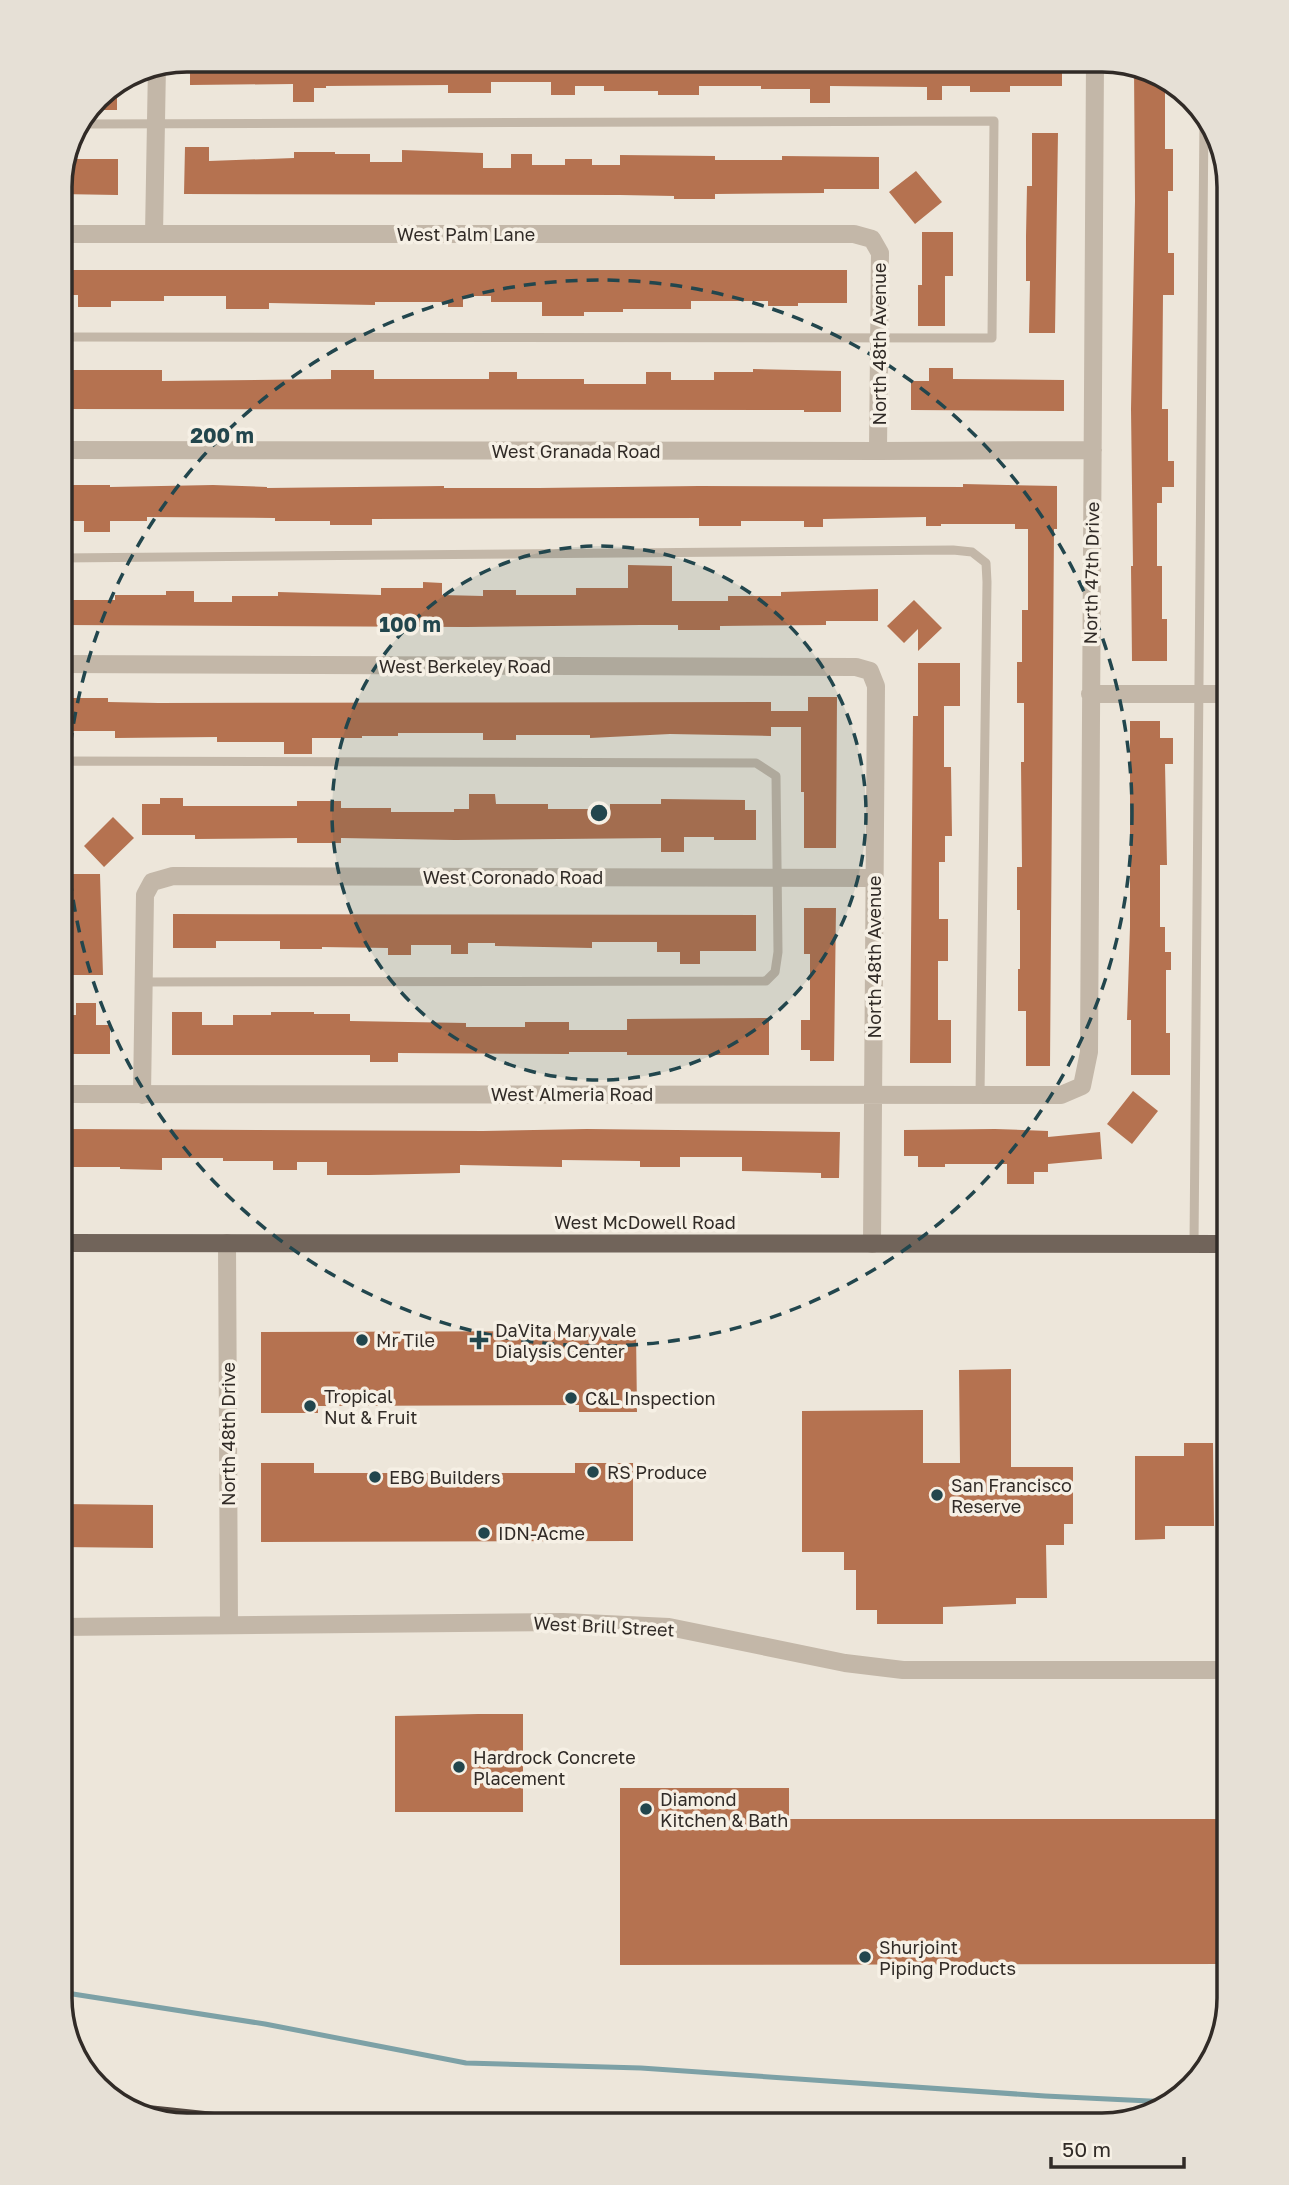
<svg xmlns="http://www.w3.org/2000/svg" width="1289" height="2185" font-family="'Golos Text',sans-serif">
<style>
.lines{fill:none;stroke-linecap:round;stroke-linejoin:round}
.stream{stroke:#7da1a6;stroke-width:5}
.building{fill:#b57250}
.service{stroke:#c3b7a8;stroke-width:9}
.minor{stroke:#c3b7a8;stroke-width:18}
.primary{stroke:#71645a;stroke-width:18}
.motorway{stroke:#51463f;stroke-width:21}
.ring{fill:none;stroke:#22464d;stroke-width:3.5;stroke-dasharray:12 9}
.poi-dot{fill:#22464d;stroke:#f6f0e5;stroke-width:2.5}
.labels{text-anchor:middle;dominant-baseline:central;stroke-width:7;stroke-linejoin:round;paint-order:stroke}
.street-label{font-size:18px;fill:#312b27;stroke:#f6f0e5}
.poi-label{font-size:18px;fill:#312b27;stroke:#f6f0e5;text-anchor:start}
.rim{fill:none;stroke:#312b27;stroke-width:3.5}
.centre{fill:#22464d;stroke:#f6f0e5;stroke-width:3.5}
.ring-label{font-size:21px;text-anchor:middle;font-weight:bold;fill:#22464d;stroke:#f6f0e5;stroke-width:7;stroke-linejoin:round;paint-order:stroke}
</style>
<rect width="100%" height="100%" fill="#ede6da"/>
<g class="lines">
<path class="stream" d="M 60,1992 L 265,2024 L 466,2063 L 641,2068 L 1045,2096 L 1170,2102"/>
</g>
<path class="building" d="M 190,60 L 1062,60 L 1062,86 L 1010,86 L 1010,92 L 970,92 L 970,86 L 942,86 L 942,100 L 927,100 L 927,87 L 830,86 L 830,103 L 810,103 L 810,89 L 761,89 L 761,86 L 699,86 L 699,95 L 658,95 L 658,91 L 604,91 L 604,86 L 575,86 L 575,95 L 551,95 L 551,82 L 491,82 L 491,93 L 448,93 L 448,85 L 326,86 L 326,88 L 314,88 L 314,102 L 293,102 L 293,84 L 190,85 Z
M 1134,68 L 1165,78 L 1165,149 L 1173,149 L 1173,191 L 1168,191 L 1168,253 L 1174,253 L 1174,295 L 1163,295 L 1162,409 L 1168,409 L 1168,461 L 1174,461 L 1174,487 L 1162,487 L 1162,503 L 1157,503 L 1157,566 L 1162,566 L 1162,619 L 1167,619 L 1167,661 L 1132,661 L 1131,566 L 1133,566 L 1131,409 L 1135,201 Z
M 117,83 L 117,110 L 91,110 L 97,96 Z
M 1032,133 L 1058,133 L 1055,333 L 1029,333 L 1030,281 L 1026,281 L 1026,236 L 1027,186 L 1032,186 Z
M 185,147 L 209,147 L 209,161 L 294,158 L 294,152 L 335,152 L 335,154 L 370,154 L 370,162 L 402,162 L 402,150 L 483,153 L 483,168 L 511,168 L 511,154 L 532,154 L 532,165 L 565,165 L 565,159 L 592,159 L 592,165 L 620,165 L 620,155 L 715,156 L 715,160 L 782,160 L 782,156 L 879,157 L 879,189 L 824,189 L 824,193 L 715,194 L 715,199 L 674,199 L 674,196 L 620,195 L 184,194 Z
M 69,159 L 118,159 L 118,195 L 60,194 L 60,178 Z
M 916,171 L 942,202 L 915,224 L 889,192 Z
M 922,232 L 953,232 L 953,276 L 945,276 L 945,326 L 918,326 L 918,285 L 922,285 Z
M 67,270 L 847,270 L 847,303 L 798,303 L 798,306 L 768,306 L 768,301 L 691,301 L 691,309 L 623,309 L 623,312 L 584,312 L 584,316 L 542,316 L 542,302 L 491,302 L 491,296 L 463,296 L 463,307 L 448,307 L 448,302 L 375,302 L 375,305 L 269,303 L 269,309 L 226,309 L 226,296 L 164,296 L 164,301 L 111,301 L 111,307 L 78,307 L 78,295 L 67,295 Z
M 929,368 L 953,368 L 953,379 L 1064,380 L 1064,411 L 911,410 L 911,381 L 929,381 Z
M 753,369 L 841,371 L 841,412 L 804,412 L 804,410 L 67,409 L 67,370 L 162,370 L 162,381 L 331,379 L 331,370 L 374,370 L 374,379 L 489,379 L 489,372 L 517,372 L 517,379 L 584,379 L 584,384 L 646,384 L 646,372 L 671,372 L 671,380 L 714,380 L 714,372 L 753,372 Z
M 963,484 L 1057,486 L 1057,529 L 1054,529 L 1050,1066 L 1026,1066 L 1026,1011 L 1018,1011 L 1018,969 L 1020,969 L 1020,910 L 1017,910 L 1017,867 L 1022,867 L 1021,762 L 1024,762 L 1024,703 L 1017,703 L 1017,662 L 1022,662 L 1022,610 L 1028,610 L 1028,529 L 1015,529 L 1015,524 L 941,524 L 941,526 L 926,526 L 926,517 L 823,519 L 823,527 L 804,527 L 804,521 L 741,521 L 741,526 L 699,526 L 699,518 L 372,519 L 372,525 L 330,525 L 330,521 L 275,521 L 275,518 L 147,517 L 147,521 L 110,521 L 110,532 L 84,532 L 84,521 L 63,521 L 63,485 L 110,485 L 110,487 L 213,485 L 267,487 L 267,488 L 444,486 L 444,488 L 539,488 L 699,486 L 963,487 Z
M 628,565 L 672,566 L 672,601 L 728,601 L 728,596 L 781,596 L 781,592 L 878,589 L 878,621 L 826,621 L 826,625 L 720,626 L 720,630 L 678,630 L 678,625 L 640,625 L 466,627 L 65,625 L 65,600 L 115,600 L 115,595 L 166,595 L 166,591 L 194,591 L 194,602 L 232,602 L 232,596 L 278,596 L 278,592 L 381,595 L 381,588 L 423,588 L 423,582 L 442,583 L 442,595 L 483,596 L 483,590 L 516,590 L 516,595 L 576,595 L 576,588 L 628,588 Z
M 914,600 L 942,628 L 918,651 L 918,629 L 904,643 L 887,626 Z
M 918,663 L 960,663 L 960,706 L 944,706 L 944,767 L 951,767 L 952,836 L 945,836 L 945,862 L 939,862 L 939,919 L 948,919 L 948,961 L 938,961 L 938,1020 L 951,1020 L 951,1063 L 910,1063 L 913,716 L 918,716 Z
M 808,697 L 837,697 L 836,848 L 804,848 L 804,792 L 801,792 L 801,727 L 771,727 L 771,736 L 670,734 L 590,738 L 590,735 L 516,735 L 516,740 L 483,740 L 483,733 L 398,733 L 398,736 L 362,736 L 362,738 L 312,738 L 312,754 L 284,754 L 284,742 L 217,742 L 217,737 L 115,738 L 115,731 L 63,731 L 63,698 L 108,698 L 108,702 L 158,703 L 771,702 L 771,711 L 808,711 Z
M 1130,721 L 1160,721 L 1160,738 L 1173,738 L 1173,764 L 1165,764 L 1167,865 L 1160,865 L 1160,927 L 1165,927 L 1165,952 L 1171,952 L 1171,970 L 1166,970 L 1166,1033 L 1170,1033 L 1170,1075 L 1131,1075 L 1131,1020 L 1127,1020 L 1130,927 Z
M 469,794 L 495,794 L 496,804 L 548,804 L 548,809 L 610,809 L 610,804 L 661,804 L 661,799 L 745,800 L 745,810 L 756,810 L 756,840 L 714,840 L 714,837 L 684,837 L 684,852 L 661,852 L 661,838 L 455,840 L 341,838 L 341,843 L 297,843 L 297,838 L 195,839 L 195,835 L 142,835 L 142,804 L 160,804 L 160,798 L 183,798 L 183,806 L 297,806 L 297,801 L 341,801 L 341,808 L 391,808 L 391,812 L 454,812 L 454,809 L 469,809 Z
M 113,817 L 134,838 L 104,867 L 84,846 Z
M 68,874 L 100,874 L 103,975 L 73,975 L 73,920 L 68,920 Z
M 804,908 L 836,908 L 834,1061 L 810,1061 L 810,1050 L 801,1050 L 801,1020 L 810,1020 L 810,954 L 804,954 Z
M 173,914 L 756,915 L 756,951 L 700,951 L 700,964 L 680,964 L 680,952 L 657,952 L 657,942 L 592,942 L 592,948 L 495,946 L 495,943 L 468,943 L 468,954 L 451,954 L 451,945 L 411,945 L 411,955 L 388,955 L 388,948 L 322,947 L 322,949 L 280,949 L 280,941 L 216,941 L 216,948 L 173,948 Z
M 76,1003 L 96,1003 L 96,1025 L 110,1025 L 110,1054 L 67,1054 L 67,1015 L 76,1015 Z
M 172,1012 L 202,1012 L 202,1025 L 233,1025 L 233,1015 L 271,1015 L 271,1012 L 314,1012 L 314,1014 L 350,1014 L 350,1021 L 466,1023 L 466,1027 L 525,1027 L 525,1022 L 569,1022 L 569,1030 L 627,1030 L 627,1019 L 769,1018 L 769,1055 L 627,1055 L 627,1052 L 569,1052 L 569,1054 L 398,1053 L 398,1062 L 370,1062 L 370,1055 L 172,1055 Z
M 1133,1091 L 1158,1111 L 1132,1144 L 1107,1124 Z
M 67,1129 L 483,1131 L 587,1129 L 840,1132 L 839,1178 L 821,1178 L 821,1173 L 742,1171 L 742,1157 L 680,1157 L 680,1167 L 640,1167 L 640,1161 L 562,1160 L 562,1167 L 460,1165 L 460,1173 L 369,1175 L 327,1175 L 327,1162 L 297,1162 L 297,1170 L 273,1170 L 273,1161 L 223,1161 L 223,1158 L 162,1158 L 162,1170 L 120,1169 L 120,1167 L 67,1167 Z
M 995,1129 L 1048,1131 L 1048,1137 L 1100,1132 L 1102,1159 L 1048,1164 L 1048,1172 L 1034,1172 L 1034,1184 L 1007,1184 L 1007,1164 L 945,1164 L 945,1167 L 918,1167 L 918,1156 L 904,1156 L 904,1130 Z
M 636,1331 L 637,1412 L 579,1412 L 579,1405 L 318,1406 L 318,1413 L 261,1413 L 261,1332 Z
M 1011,1369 L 1011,1467 L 1073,1467 L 1073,1524 L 1064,1524 L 1064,1545 L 1046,1545 L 1047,1598 L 1016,1598 L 1016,1604 L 943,1607 L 943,1624 L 877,1624 L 877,1610 L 856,1610 L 856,1570 L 844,1570 L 844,1552 L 802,1552 L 802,1411 L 923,1410 L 923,1463 L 960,1463 L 959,1370 Z
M 1184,1443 L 1213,1443 L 1214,1526 L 1165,1526 L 1165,1539 L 1135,1540 L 1135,1456 L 1184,1456 Z
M 261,1463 L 314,1463 L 314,1473 L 575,1473 L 575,1463 L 633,1463 L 633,1541 L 261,1542 Z
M 60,1504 L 153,1505 L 153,1548 L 60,1547 Z
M 478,1714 L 523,1714 L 523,1812 L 395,1812 L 395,1716 Z
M 620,1788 L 789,1788 L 789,1819 L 1229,1819 L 1229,1964 L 620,1965 Z"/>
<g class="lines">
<path class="service" d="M 60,337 L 992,338 L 994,121 L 84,124
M 60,558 L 953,550 L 972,552 L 986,563 L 987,582 L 980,1095
M 60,764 L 65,761 L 756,763 L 776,776 L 778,952 L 775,972 L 766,981 L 144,982
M 1194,1244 L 1204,117"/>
<path class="minor" d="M 60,234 L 854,234 L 872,239 L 880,253 L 878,451
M 154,234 L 157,65
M 60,450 L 878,451 L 1093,450
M 60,664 L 856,667 L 870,671 L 876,686 L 872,1244
M 1090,694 L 1229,694
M 60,1094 L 1061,1095 L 1082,1086 L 1089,1052 L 1095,60
M 142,1095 L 145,895 L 152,882 L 173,876 L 875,878
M 227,1243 L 229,1625
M 60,1627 L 563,1622 L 669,1627 L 845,1663 L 903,1670 L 1229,1670"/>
<path class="primary" d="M 60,1243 L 1229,1244"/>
<path class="motorway" d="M 152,2116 L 237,2125"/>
</g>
<circle cx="599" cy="813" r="267" fill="#22464d" fill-opacity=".12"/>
<g class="ring">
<circle cx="599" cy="813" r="267"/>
<circle cx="599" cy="813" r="533"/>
</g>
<g class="poi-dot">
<circle cx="362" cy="1340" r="7"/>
<path d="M475.5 1329.5h7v7h7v7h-7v7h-7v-7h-7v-7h7z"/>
<circle cx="571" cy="1398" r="7"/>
<circle cx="310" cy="1406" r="7"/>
<circle cx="593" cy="1472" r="7"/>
<circle cx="375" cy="1477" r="7"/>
<circle cx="937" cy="1495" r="7"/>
<circle cx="484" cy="1533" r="7"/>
<circle cx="459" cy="1767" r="7"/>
<circle cx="646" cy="1809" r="7"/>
<circle cx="865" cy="1957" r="7"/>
</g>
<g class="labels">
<g class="street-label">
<text x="466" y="234">West Palm Lane</text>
<text transform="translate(879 344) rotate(-90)">North 48th Avenue</text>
<text x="576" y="451">West Granada Road</text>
<text transform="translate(1091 573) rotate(-89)">North 47th Drive</text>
<text x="465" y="666">West Berkeley Road</text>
<text x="513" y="877">West Coronado Road</text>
<text transform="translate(874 957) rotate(-90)">North 48th Avenue</text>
<text x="572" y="1094">West Almeria Road</text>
<text x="645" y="1222">West McDowell Road</text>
<text transform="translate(228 1434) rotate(-90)">North 48th Drive</text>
<text transform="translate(604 1626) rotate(3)">West Brill Street</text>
</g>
<g class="poi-label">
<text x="495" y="1330">DaVita Maryvale<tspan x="495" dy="21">Dialysis Center</tspan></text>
<text x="376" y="1340">Mr Tile</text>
<text x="324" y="1396">Tropical<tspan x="324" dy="21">Nut &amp; Fruit</tspan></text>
<text x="585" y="1398">C&amp;L Inspection</text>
<text x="607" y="1472">RS Produce</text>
<text x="389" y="1477">EBG Builders</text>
<text x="951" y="1485">San Francisco<tspan x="951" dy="21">Reserve</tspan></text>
<text x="498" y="1533">IDN-Acme</text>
<text x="473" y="1757">Hardrock Concrete<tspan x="473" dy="21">Placement</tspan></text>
<text x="660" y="1799">Diamond<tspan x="660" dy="21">Kitchen &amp; Bath</tspan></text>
<text x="879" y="1947">Shurjoint<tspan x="879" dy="21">Piping Products</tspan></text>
</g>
</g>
<path d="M0 0H1289V2185H0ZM187 72H1102A115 115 0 0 1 1217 187V1998A115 115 0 0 1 1102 2113H187A115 115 0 0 1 72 1998V187A115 115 0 0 1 187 72Z" fill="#e6e0d6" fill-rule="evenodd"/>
<path class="rim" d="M187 72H1102A115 115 0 0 1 1217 187V1998A115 115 0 0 1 1102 2113H187A115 115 0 0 1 72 1998V187A115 115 0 0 1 187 72Z"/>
<circle cx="599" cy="813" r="10" class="centre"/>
<g class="ring-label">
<text x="222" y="443">200 m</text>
<text x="410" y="632">100 m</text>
</g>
<path d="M1051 2157v10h133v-10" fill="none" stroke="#312b27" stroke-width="3.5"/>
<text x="1062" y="2157" font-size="21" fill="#312b27" stroke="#f6f0e5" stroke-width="5" paint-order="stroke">50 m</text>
</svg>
